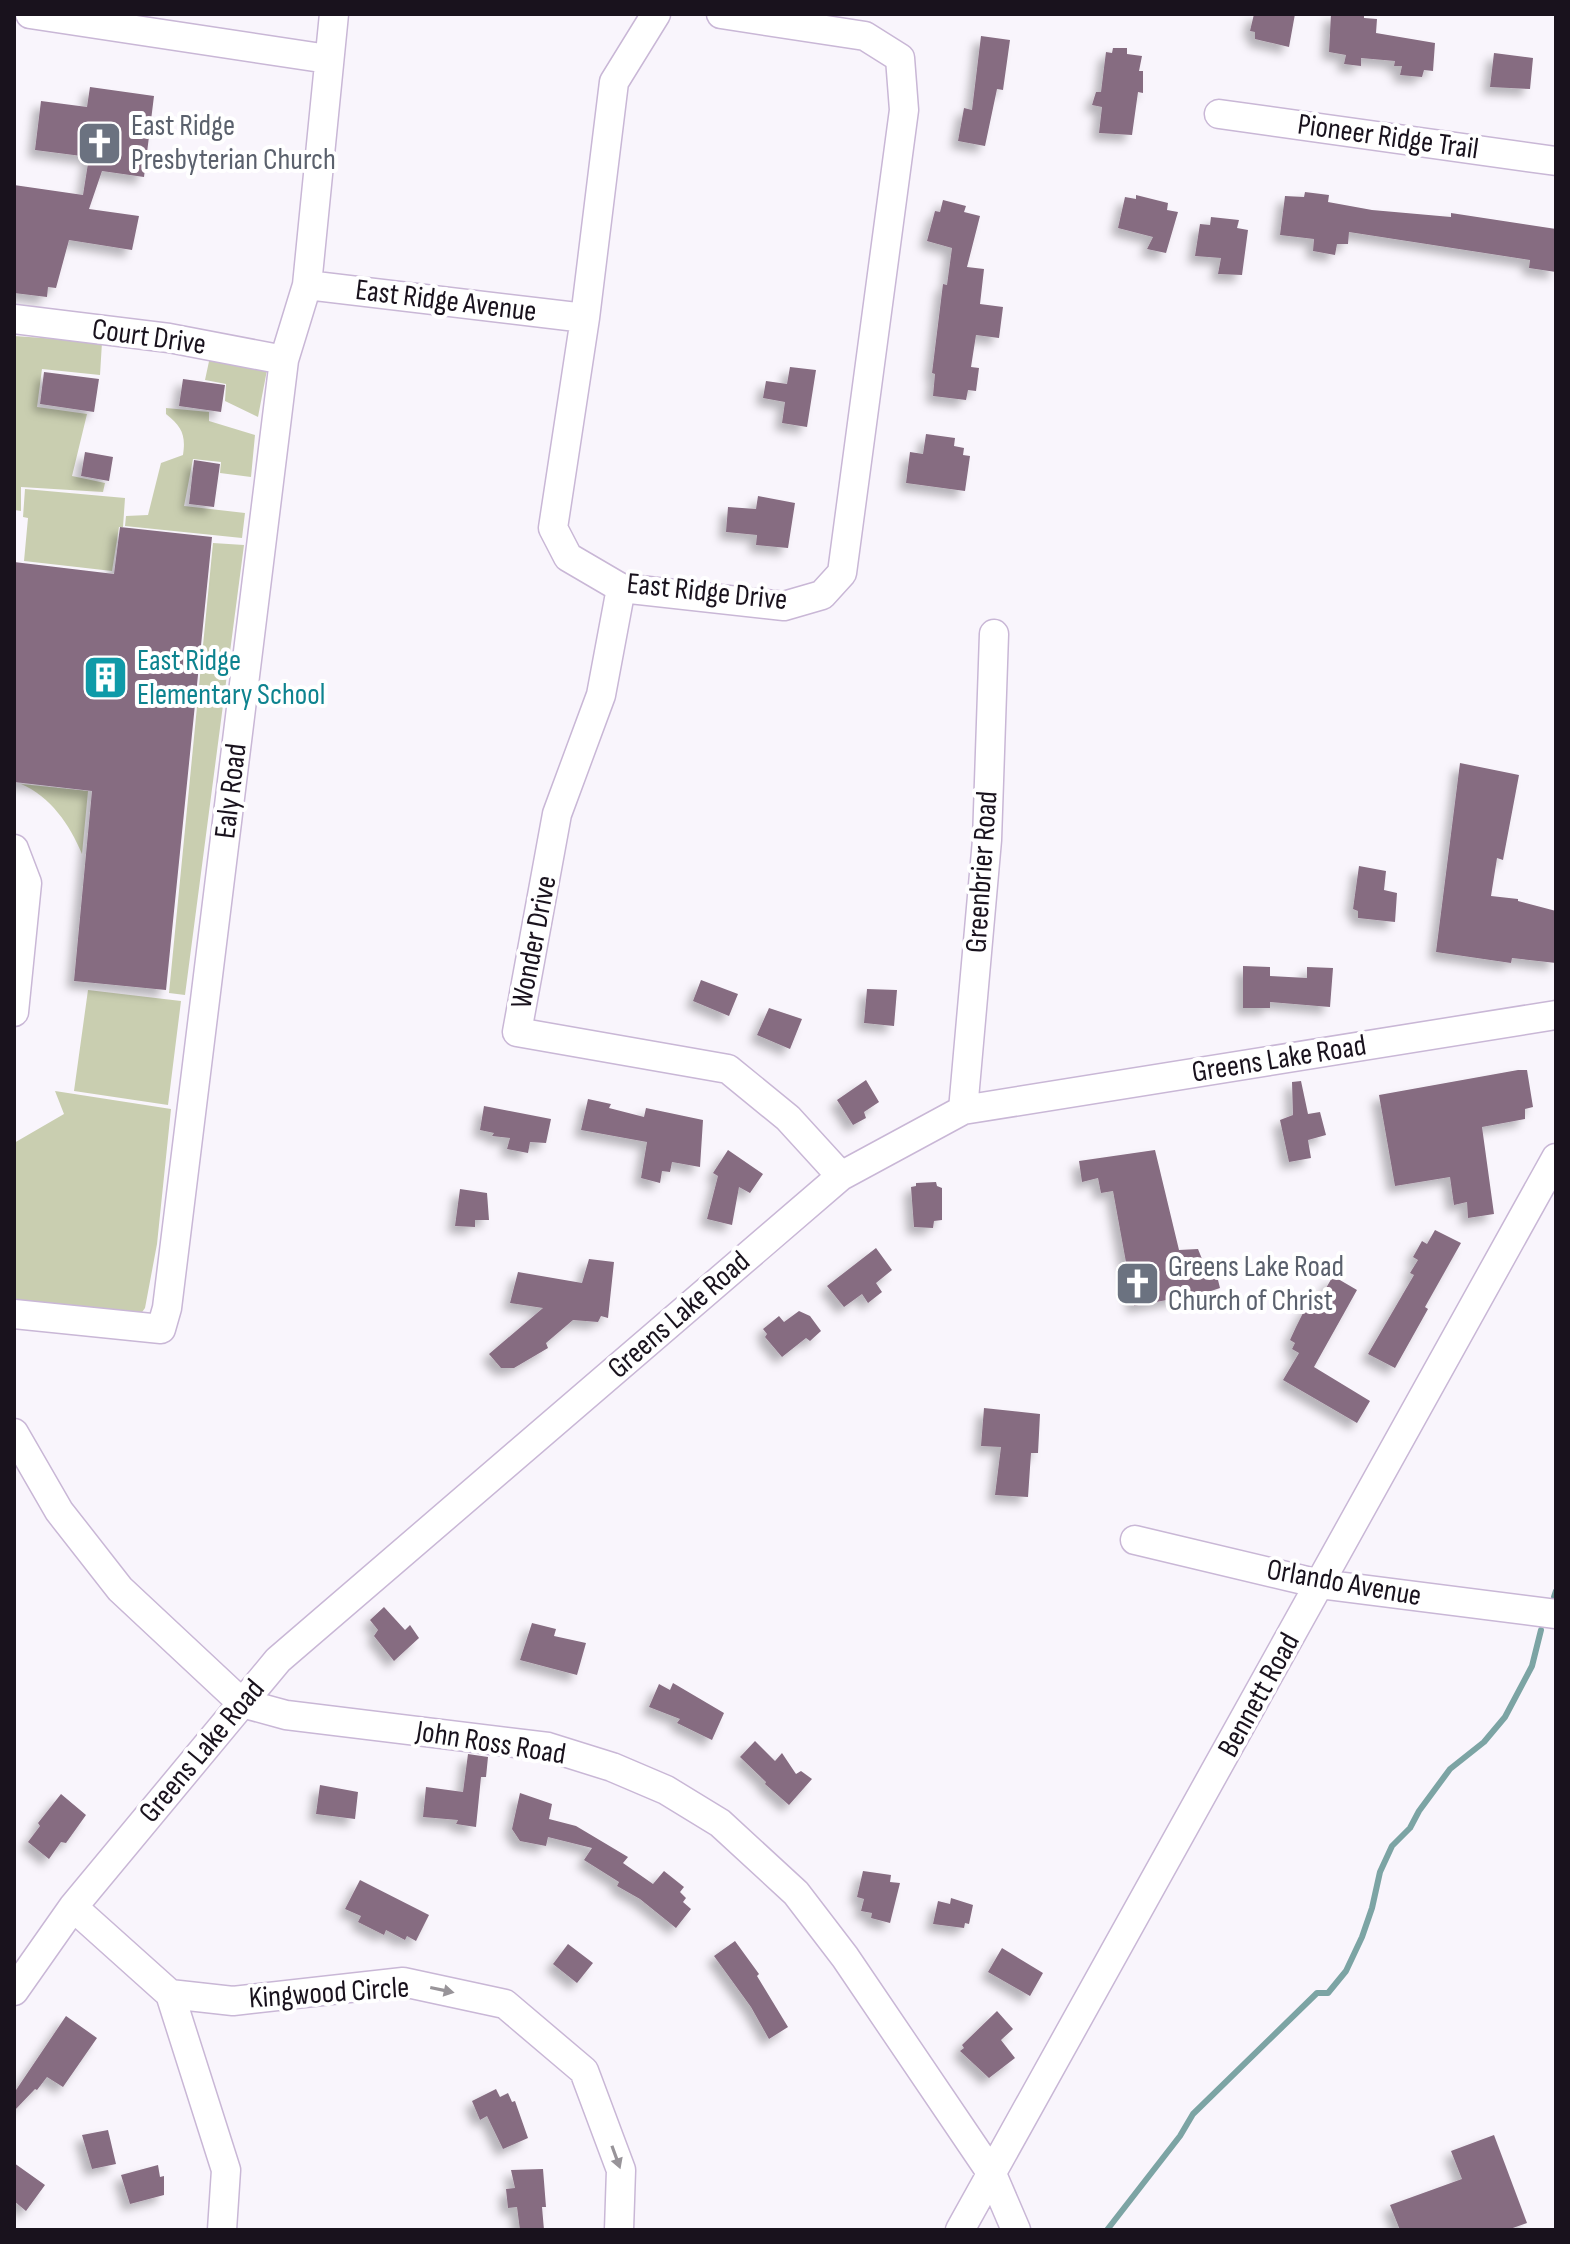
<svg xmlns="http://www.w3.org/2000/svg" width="1570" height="2244" font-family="'Sofia Sans Condensed',sans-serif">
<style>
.green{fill:#c9ceb0}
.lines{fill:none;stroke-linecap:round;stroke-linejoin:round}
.stream{stroke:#7ca4a4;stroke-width:6}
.building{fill:#866c81;filter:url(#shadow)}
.minor-casing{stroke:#c9b7d6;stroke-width:31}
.minor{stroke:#fff;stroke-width:28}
.oneway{fill:#989499}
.labels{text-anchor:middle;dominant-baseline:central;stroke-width:8;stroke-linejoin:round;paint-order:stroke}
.worship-label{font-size:30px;fill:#5b616d;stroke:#fff;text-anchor:start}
.street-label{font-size:30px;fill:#19121d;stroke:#fff}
.culture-label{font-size:30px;fill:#0d838f;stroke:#fff;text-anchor:start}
</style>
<defs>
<filter id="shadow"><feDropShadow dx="-7" dy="7" stdDeviation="4" flood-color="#0004"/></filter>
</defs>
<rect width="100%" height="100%" fill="#f9f5fc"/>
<path class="green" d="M 14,336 L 102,342 L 100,375 L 42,369 L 37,407 L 87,414 L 72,476 L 105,483 L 103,492 L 21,487 L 21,511 L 14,510 Z
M 211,352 L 267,370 L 258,417 L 225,401 L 226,384 L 205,380 Z
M 166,408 L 209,412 L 209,421 L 255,435 L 251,477 L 220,473 L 221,462 L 193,459 L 184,506 L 245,513 L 242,538 L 125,526 L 126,516 L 148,515 L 161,463 L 183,455 C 186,435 182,427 166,414 Z
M 25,489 L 125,498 L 123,527 L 119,527 L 112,571 L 24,561 L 28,518 L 23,517 Z
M 213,543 L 244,545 L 185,995 L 169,993 Z
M 21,784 L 88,791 L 82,854 C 70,825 50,796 21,784 Z
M 88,990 L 181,1001 L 168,1105 L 74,1091 Z
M 55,1091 L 171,1109 L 157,1244 L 145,1308 L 140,1315 L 14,1309 L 14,1143 L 64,1114 Z"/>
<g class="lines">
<path class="stream" d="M 1554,1597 L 1556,1591
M 1107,2230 L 1180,2136 L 1193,2114 L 1317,1993 L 1328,1993 L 1346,1971 L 1362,1937 L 1372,1908 L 1380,1872 L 1392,1846 L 1410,1828 L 1419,1811 L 1450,1769 L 1484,1742 L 1505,1717 L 1532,1666 L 1541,1630"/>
</g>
<path class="building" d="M 1254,14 L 1295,14 L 1289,47 L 1255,39 L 1255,32 L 1250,31 Z
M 1331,14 L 1364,15 L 1364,18 L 1377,19 L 1376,33 L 1435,43 L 1433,71 L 1424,70 L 1422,77 L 1400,75 L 1402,66 L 1394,66 L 1395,61 L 1361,58 L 1361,66 L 1344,64 L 1346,55 L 1329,52 Z
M 981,36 L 1010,40 L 1003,90 L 997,89 L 985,146 L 958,141 L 964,108 L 972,110 Z
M 1113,48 L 1127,48 L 1127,54 L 1142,56 L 1139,71 L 1143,71 L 1143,93 L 1138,92 L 1132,135 L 1099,133 L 1102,107 L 1092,105 L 1096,92 L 1101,92 L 1106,52 L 1112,53 Z
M 1494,53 L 1533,58 L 1530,89 L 1490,87 Z
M 90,87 L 154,96 L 144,177 L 102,171 L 89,209 L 139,216 L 132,250 L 69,240 L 56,288 L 48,287 L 47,297 L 14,293 L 14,185 L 83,195 L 89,157 L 35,150 L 41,101 L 87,107 Z
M 1305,192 L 1329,195 L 1328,202 L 1372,210 L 1451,217 L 1451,213 L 1556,229 L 1556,272 L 1529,268 L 1530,260 L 1349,232 L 1348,244 L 1337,244 L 1335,255 L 1313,251 L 1314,239 L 1280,235 L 1285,196 L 1304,197 Z
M 1136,195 L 1168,203 L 1167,210 L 1178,212 L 1166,253 L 1147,249 L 1153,237 L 1118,228 L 1125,197 L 1136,199 Z
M 943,200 L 966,206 L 964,212 L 980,216 L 967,267 L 984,269 L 980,304 L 1003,307 L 999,338 L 976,335 L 971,367 L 979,368 L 976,391 L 968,390 L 966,400 L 933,396 L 935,374 L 932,373 L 943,284 L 947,285 L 952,248 L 927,241 L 935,211 L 940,212 Z
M 1211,217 L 1239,220 L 1237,228 L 1248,230 L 1242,275 L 1218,274 L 1221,258 L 1195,256 L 1200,224 L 1210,225 Z
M 790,367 L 816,370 L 807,427 L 782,423 L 785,402 L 763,398 L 766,381 L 787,384 Z
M 44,372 L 99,379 L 94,412 L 40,404 Z
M 183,379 L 225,385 L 221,412 L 179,406 Z
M 926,434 L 955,438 L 954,446 L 964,448 L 963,455 L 970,456 L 965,491 L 906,483 L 910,452 L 923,454 Z
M 85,452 L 113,457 L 109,481 L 81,476 Z
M 194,460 L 220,464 L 214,507 L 189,504 Z
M 758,496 L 795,503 L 788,548 L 756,545 L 757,535 L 726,532 L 728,507 L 756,509 Z
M 120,527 L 212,537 L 166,990 L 74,981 L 92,791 L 14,782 L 14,562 L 114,574 Z
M 1460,763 L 1519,775 L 1503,860 L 1497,858 L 1491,896 L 1518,899 L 1518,901 L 1556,911 L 1556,963 L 1512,958 L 1511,963 L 1436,952 Z
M 1359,866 L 1386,871 L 1384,890 L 1397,893 L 1395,922 L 1358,918 L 1358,911 L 1353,909 Z
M 1243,966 L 1270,967 L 1270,976 L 1307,978 L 1307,967 L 1333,968 L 1330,1007 L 1270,1002 L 1270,1008 L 1243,1008 Z
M 701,980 L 738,994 L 729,1016 L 693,1001 Z
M 867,989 L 897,990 L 894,1026 L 864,1023 Z
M 769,1008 L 802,1019 L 790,1049 L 757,1035 Z
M 1518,1070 L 1527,1070 L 1533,1107 L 1525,1109 L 1525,1119 L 1482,1127 L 1494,1214 L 1468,1218 L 1467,1202 L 1454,1205 L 1450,1177 L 1395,1186 L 1379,1095 Z
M 866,1080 L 879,1102 L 864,1112 L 866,1118 L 853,1125 L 837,1100 Z
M 1301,1081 L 1308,1114 L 1320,1112 L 1326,1135 L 1308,1140 L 1311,1158 L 1289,1162 L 1280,1120 L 1293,1115 L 1292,1082 Z
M 588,1099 L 611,1104 L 609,1108 L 644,1117 L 646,1108 L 703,1120 L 700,1167 L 672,1162 L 670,1172 L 662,1171 L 660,1183 L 641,1178 L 647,1142 L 581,1130 Z
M 484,1106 L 551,1119 L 546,1143 L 530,1142 L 528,1153 L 507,1149 L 510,1138 L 492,1136 L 494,1133 L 480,1130 Z
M 728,1150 L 763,1174 L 750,1193 L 739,1187 L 732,1225 L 707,1219 L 718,1176 L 713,1173 Z
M 1155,1150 L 1179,1250 L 1198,1249 L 1204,1264 L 1214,1264 L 1220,1288 L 1205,1293 L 1134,1306 L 1113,1191 L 1101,1193 L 1098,1178 L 1082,1182 L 1079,1161 Z
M 936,1182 L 937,1186 L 942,1188 L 942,1220 L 934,1221 L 933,1228 L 914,1227 L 911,1187 L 916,1186 L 916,1183 Z
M 460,1189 L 487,1193 L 489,1220 L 475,1220 L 475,1227 L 455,1226 Z
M 1435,1230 L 1461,1243 L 1425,1307 L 1428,1309 L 1395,1368 L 1368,1354 L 1414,1275 L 1410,1273 L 1418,1260 L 1413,1257 L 1422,1241 L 1427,1244 Z
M 876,1248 L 892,1270 L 876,1283 L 882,1292 L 868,1303 L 862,1294 L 844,1307 L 827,1286 Z
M 589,1259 L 614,1262 L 608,1318 L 601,1316 L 598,1322 L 573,1320 L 546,1343 L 548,1348 L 514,1368 L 501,1368 L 489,1354 L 543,1308 L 510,1303 L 518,1272 L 582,1283 Z
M 1333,1276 L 1357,1290 L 1314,1367 L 1370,1401 L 1357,1423 L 1283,1380 L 1299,1353 L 1292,1349 L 1295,1343 L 1290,1340 L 1296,1327 L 1306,1307 L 1309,1309 L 1316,1292 L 1322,1295 Z
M 799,1311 L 810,1316 L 821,1331 L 810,1341 L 806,1338 L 782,1357 L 765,1337 L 767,1334 L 763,1329 L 779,1316 L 784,1322 Z
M 984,1408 L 1040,1414 L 1038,1453 L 1031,1453 L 1028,1497 L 995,1495 L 1001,1447 L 981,1446 Z
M 384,1607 L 405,1630 L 410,1625 L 419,1638 L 394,1661 L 374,1636 L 378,1630 L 370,1620 Z
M 532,1623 L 556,1629 L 554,1636 L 586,1643 L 577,1675 L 520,1660 Z
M 673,1683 L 724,1713 L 712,1740 L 677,1723 L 680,1719 L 649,1707 L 659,1684 L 670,1690 Z
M 755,1741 L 775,1761 L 782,1753 L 796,1774 L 801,1771 L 812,1779 L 789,1805 L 765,1784 L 766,1782 L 740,1757 Z
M 468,1754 L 488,1757 L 486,1777 L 481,1777 L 476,1827 L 456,1824 L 458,1820 L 423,1817 L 426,1787 L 463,1792 Z
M 320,1785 L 358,1792 L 355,1819 L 316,1814 Z
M 520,1793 L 552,1804 L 549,1819 L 576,1826 L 628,1857 L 623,1863 L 653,1884 L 664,1871 L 684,1887 L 680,1892 L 686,1898 L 683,1902 L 691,1909 L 676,1928 L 640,1899 L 617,1886 L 619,1882 L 584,1860 L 592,1848 L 548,1837 L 546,1846 L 520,1841 L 512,1829 Z
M 61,1794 L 86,1815 L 66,1843 L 61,1842 L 49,1859 L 28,1842 L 40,1826 L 38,1823 Z
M 863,1871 L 891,1875 L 890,1882 L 900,1883 L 890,1923 L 871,1918 L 872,1913 L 861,1911 L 864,1899 L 857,1897 Z
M 360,1880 L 429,1915 L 416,1941 L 407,1936 L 405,1940 L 386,1930 L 384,1935 L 358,1922 L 361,1916 L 345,1909 Z
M 951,1898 L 973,1905 L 969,1924 L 965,1923 L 964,1928 L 933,1924 L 938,1901 L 950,1904 Z
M 735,1941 L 759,1974 L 757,1976 L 788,2027 L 769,2039 L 751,2007 L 714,1956 Z
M 568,1944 L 593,1963 L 577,1983 L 553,1964 Z
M 1002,1948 L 1043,1973 L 1030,1996 L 988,1972 Z
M 997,2011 L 1013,2029 L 1001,2040 L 1015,2058 L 989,2078 L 960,2051 L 964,2048 L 962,2045 Z
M 66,2016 L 97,2038 L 63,2087 L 47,2077 L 37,2090 L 35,2089 L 14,2111 L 14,2093 Z
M 496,2089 L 500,2097 L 508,2093 L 512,2102 L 515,2101 L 528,2138 L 503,2149 L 487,2116 L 480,2120 L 472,2101 Z
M 108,2130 L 116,2164 L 92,2169 L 82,2135 Z
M 1494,2135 L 1527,2223 L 1507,2230 L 1400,2230 L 1390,2205 L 1462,2179 L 1451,2151 Z
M 14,2163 L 45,2185 L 26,2211 L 14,2201 Z
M 158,2165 L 160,2177 L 164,2176 L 164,2195 L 130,2204 L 121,2175 Z
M 543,2169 L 546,2207 L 542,2207 L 544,2230 L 520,2230 L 517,2207 L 508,2208 L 506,2189 L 515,2188 L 511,2170 Z"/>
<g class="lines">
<defs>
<path id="minor" d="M 30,14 L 328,59
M 656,14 L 614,82 L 585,318 L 553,528 L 568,557 L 621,588 L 784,606 L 822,595 L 842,573 L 904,110 L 900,58 L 865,36 L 721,14
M 1219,114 L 1556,161
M 307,285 L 585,318
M 14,319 L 169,338 L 284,360
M 621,588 L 601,695 L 557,814 L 517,1032 L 728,1069 L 788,1118 L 841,1176
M 14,849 L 27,883 L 14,1012
M 963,1110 L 987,840 L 994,634
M 14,1314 L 161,1329 L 167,1308 L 284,360 L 307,285 L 334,14
M 14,1433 L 59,1511 L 120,1589 L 242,1703 L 286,1715 L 548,1747 L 612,1767 L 666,1790 L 720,1823 L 796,1893 L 845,1957 L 992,2174 L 1016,2230
M 1135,1540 L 1320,1584 L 1556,1614
M 73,1907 L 170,1994 L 226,2170 L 222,2230
M 14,1991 L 73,1907 L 278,1660 L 841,1176 L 963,1110 L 1556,1015
M 170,1994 L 233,2001 L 403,1982 L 505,2004 L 584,2071 L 621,2170 L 619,2230
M 960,2230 L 1556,1158"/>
</defs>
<use href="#minor" class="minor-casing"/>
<use href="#minor" class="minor"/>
</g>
<defs><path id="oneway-solid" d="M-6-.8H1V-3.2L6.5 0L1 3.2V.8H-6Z" transform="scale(2)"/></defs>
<g class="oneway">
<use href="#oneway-solid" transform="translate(442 1990) rotate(12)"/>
<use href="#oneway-solid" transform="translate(616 2157) rotate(70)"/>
</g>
<defs>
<symbol id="church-square" viewBox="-11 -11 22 22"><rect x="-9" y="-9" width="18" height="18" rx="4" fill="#6b7280" stroke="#fff"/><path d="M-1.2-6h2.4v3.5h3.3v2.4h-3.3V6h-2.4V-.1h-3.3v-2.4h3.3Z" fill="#fff"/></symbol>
<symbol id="building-square" viewBox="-11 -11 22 22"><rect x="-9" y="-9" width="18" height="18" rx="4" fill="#0f9aa8" stroke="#fff"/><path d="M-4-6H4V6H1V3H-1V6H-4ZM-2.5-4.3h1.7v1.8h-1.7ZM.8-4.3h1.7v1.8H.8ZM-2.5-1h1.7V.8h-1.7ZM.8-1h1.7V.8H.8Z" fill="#fff"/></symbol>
</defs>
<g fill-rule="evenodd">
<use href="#church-square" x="74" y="118" width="51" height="51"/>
<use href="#building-square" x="80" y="652" width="51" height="51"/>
<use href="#church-square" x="1112" y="1258" width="51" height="51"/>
</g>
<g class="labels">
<g class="worship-label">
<text x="131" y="126">East Ridge<tspan x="131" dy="34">Presbyterian Church</tspan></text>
<text x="1168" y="1267">Greens Lake Road<tspan x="1168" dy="34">Church of Christ</tspan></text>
</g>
<g class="street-label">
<text transform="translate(1388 137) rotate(8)">Pioneer Ridge Trail</text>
<text transform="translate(446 301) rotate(7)">East Ridge Avenue</text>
<text transform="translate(149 337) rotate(8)">Court Drive</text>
<text transform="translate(707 592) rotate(6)">East Ridge Drive</text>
<text transform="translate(231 791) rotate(-83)">Ealy Road</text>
<text transform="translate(982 872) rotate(-86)">Greenbrier Road</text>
<text transform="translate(534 942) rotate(-79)">Wonder Drive</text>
<text transform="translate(1279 1059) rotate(-9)">Greens Lake Road</text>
<text transform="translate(679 1315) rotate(-41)">Greens Lake Road</text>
<text transform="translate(1344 1583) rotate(10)">Orlando Avenue</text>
<text transform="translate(1259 1695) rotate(-61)">Bennett Road</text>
<text transform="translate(491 1743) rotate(9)">John Ross Road</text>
<text transform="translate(202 1751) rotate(-50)">Greens Lake Road</text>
<text transform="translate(329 1993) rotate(-4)">Kingwood Circle</text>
</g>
<g class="culture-label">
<text x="137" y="661">East Ridge<tspan x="137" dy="34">Elementary School</tspan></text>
</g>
</g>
<rect width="1570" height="2244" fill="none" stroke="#19121d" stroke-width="32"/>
</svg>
